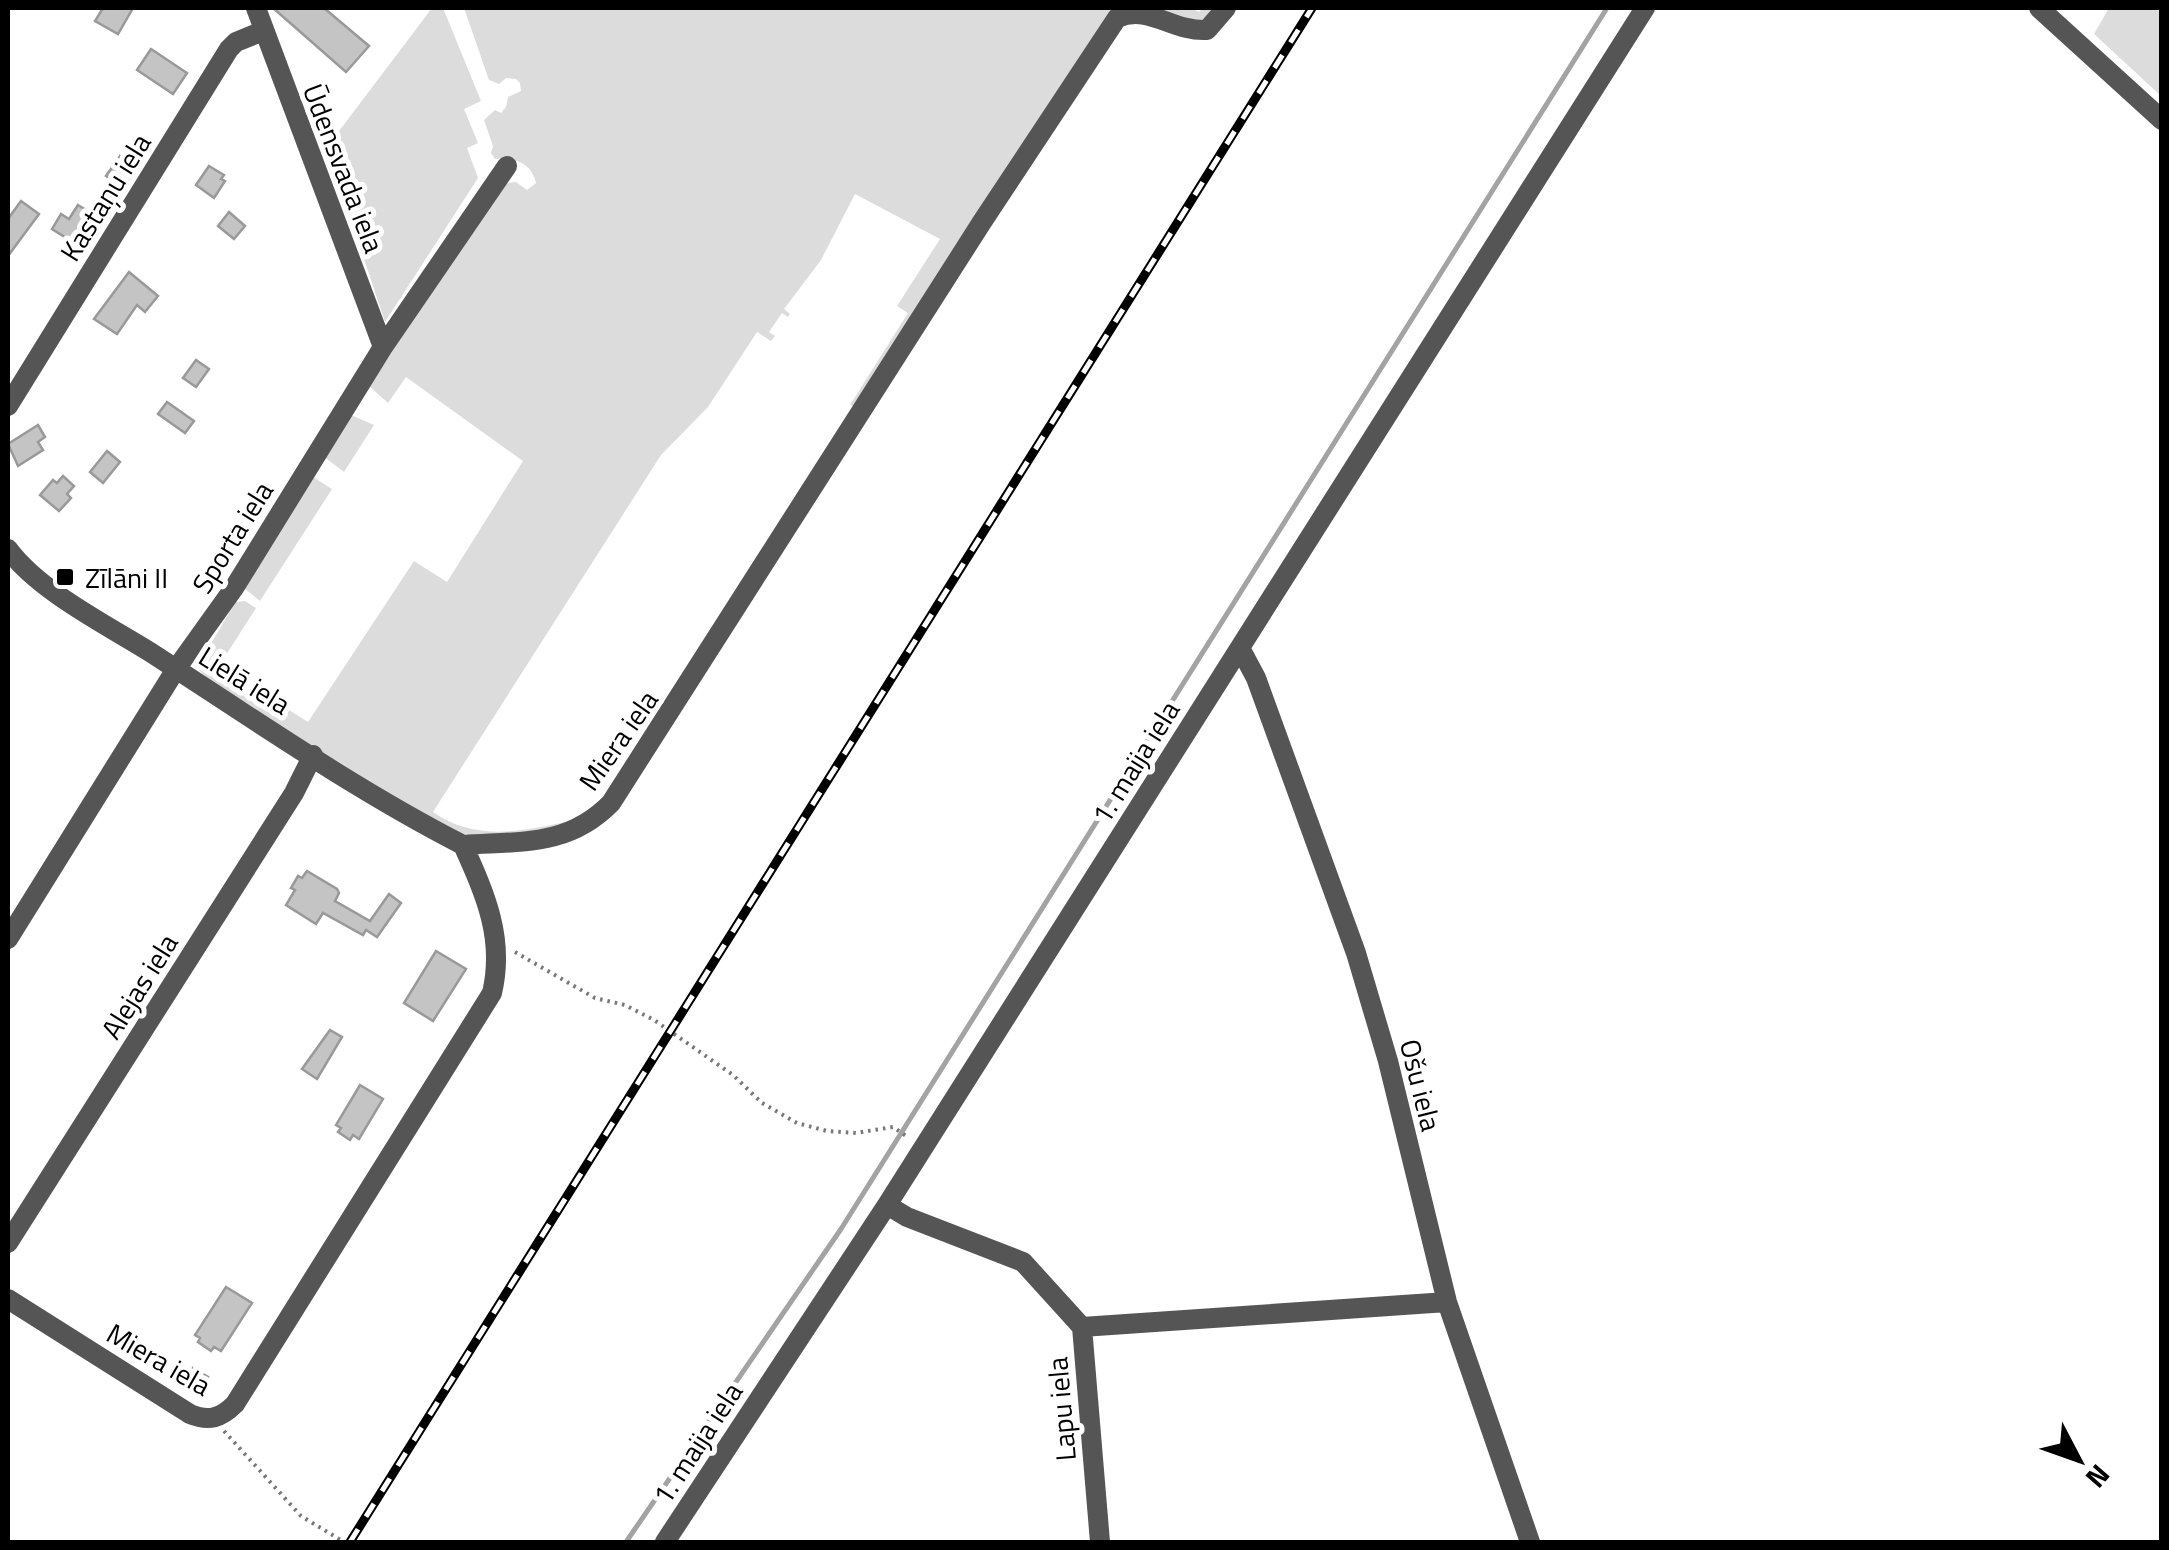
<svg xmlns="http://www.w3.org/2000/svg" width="2169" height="1550" font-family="'Titillium Web',sans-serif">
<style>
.green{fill:#dcdcdc}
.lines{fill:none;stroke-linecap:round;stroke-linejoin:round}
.stream{stroke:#a3a3a3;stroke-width:5}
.building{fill:#c4c4c4;stroke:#999;stroke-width:2.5}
.path{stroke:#777;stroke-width:4;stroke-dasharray:2.5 5;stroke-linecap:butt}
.minor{stroke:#555;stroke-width:20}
.rail-casing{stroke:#000;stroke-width:9}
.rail{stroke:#fff;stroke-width:5;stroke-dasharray:15;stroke-linecap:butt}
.poi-dot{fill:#000;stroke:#fff;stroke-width:4}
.labels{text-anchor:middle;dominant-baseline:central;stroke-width:10;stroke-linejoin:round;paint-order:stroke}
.street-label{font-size:28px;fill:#000;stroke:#fff}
.poi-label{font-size:28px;fill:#000;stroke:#fff;text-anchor:start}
</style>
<rect width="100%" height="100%" fill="#fff"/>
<path class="green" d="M 432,8 L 443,8 L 481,101 L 464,109 L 478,143 L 467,148 L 478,178 L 385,322 L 327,147 Z
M 464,8 L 1122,8 L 853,406 L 850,405 L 908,313 L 897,306 L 940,239 L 855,194 L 821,260 L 784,309 L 790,314 L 788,317 L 782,313 L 769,332 L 775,336 L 771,341 L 757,332 L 708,407 L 661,455 L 433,812 C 474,841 520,832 566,822 L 561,829 L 478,836 L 458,833 L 429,820 L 211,682 L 199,670 L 199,664 L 232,608 L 236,602 L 245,601 L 256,608 L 219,666 L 308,722 L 414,561 L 447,582 L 523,461 L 406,377 L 388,403 L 369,386 L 506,183 L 516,182 L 527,190 L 536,183 C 532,163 514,157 495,159 L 491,153 L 493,146 L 484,120 L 495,110 L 501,113 L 506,107 L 508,97 L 521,91 L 520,83 L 516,79 L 506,78 L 499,84 L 489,80 Z
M 1149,8 L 1191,8 L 1199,12 L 1203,8 L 1219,8 L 1203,23 Z
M 2109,8 L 2161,8 L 2161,96 L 2094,34 Z
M 351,415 L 374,425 L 344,472 L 323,456 Z
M 310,475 L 332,489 L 260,601 L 245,589 Z"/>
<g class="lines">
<path class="stream" d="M 626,1542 L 841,1229 L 1607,8"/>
</g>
<path class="building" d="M 103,8 L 133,8 L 118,34 L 95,21 Z
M 273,8 L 324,8 L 369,46 L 346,72 Z
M 151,49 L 187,73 L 173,94 L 137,70 Z
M 120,156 L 137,167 L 124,187 L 106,176 Z
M 209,166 L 224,175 L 221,179 L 225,181 L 214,198 L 196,185 Z
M 21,201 L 39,214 L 8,256 L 8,219 Z
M 78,205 L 102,220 L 84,249 L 52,229 L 61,214 L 69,219 Z
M 229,212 L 245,226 L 234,239 L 218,226 Z
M 129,272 L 158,296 L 145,312 L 137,305 L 117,334 L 94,319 Z
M 196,360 L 209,369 L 196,387 L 183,378 Z
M 167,402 L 194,421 L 185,433 L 158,414 Z
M 38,425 L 45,437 L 38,442 L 43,450 L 18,466 L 8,444 Z
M 107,451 L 120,462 L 103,483 L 90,472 Z
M 63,476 L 74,486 L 67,494 L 71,498 L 59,511 L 40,495 L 53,480 L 57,483 Z
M 307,871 L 337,889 L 339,893 L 335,901 L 370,921 L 389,894 L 401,903 L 377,937 L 366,930 L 363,935 L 323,913 L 316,924 L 286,905 L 295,890 L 291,888 L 298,876 L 302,878 Z
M 436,951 L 466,969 L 433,1021 L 404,1003 Z
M 330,1030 L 342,1037 L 317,1079 L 302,1069 Z
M 360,1085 L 383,1099 L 359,1139 L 353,1135 L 350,1140 L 338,1132 L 341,1128 L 336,1125 Z
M 226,1287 L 252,1303 L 221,1351 L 214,1347 L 211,1351 L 198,1342 L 200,1338 L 195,1335 Z
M 193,1368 L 208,1377 L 201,1389 L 186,1380 Z"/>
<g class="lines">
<path class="path" d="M 515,952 L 595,998 L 625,1005 L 654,1020 L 733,1075 L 762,1103 L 797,1123 L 827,1131 L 856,1133 L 893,1127 L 909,1138
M 224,1431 L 301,1516 L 344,1542"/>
<path class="minor" d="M 256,8 L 383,347
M 2039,8 L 2162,120
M 8,406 L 229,49 L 236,42 L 263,31
M 8,549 C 39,591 105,624 150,652 C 252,718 354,789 463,845
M 1240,648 L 1256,678 L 1356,953 L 1388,1061 L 1447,1302 L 1530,1542
M 8,939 L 176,669 L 234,588 L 383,347 L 507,166
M 887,1205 L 907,1217 L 1023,1262 L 1082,1327 L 1100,1542
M 8,1243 L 294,793 L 313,755
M 8,1299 L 190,1414 C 209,1422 221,1418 235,1404 L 492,993 C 505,938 485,894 463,845 C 520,841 568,847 611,803 L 982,222 L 1117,18 C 1149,4 1172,32 1207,30 L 1226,8
M 1082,1327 L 1447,1302
M 665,1542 L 887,1205 L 1645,8"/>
<defs>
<path id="rail" d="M 350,1542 L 1312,8"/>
</defs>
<use href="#rail" class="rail-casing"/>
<use href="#rail" class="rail"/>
</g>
<rect class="poi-dot" x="55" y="567" width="20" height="20" rx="5"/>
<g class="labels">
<g class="street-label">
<text transform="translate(344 168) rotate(69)">Ūdensvada iela</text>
<text transform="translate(105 197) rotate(-58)">Kastaņu iela</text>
<text transform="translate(232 537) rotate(-58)">Sporta iela</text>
<text transform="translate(245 680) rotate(32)">Lielā iela</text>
<text transform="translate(618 740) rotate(-55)">Miera iela</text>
<text transform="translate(1135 762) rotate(-58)">1. maija iela</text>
<text transform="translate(139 986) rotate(-58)">Alejas iela</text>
<text transform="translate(1421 1085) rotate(76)">Ošu iela</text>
<text transform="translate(159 1359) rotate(30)">Miera iela</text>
<text transform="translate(1061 1409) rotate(-95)">Lapu iela</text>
<text transform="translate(697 1443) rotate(-57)">1. maija iela</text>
</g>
<g class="poi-label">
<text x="85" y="577">Zīlāni II</text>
</g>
</g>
<rect width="2169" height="1550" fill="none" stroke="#000000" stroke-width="20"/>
<g transform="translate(2079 1460) rotate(131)" stroke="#ffffff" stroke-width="8" paint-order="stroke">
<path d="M0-8L18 38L0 25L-18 38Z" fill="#000000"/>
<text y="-15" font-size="28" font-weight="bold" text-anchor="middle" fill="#000000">N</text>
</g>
</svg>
